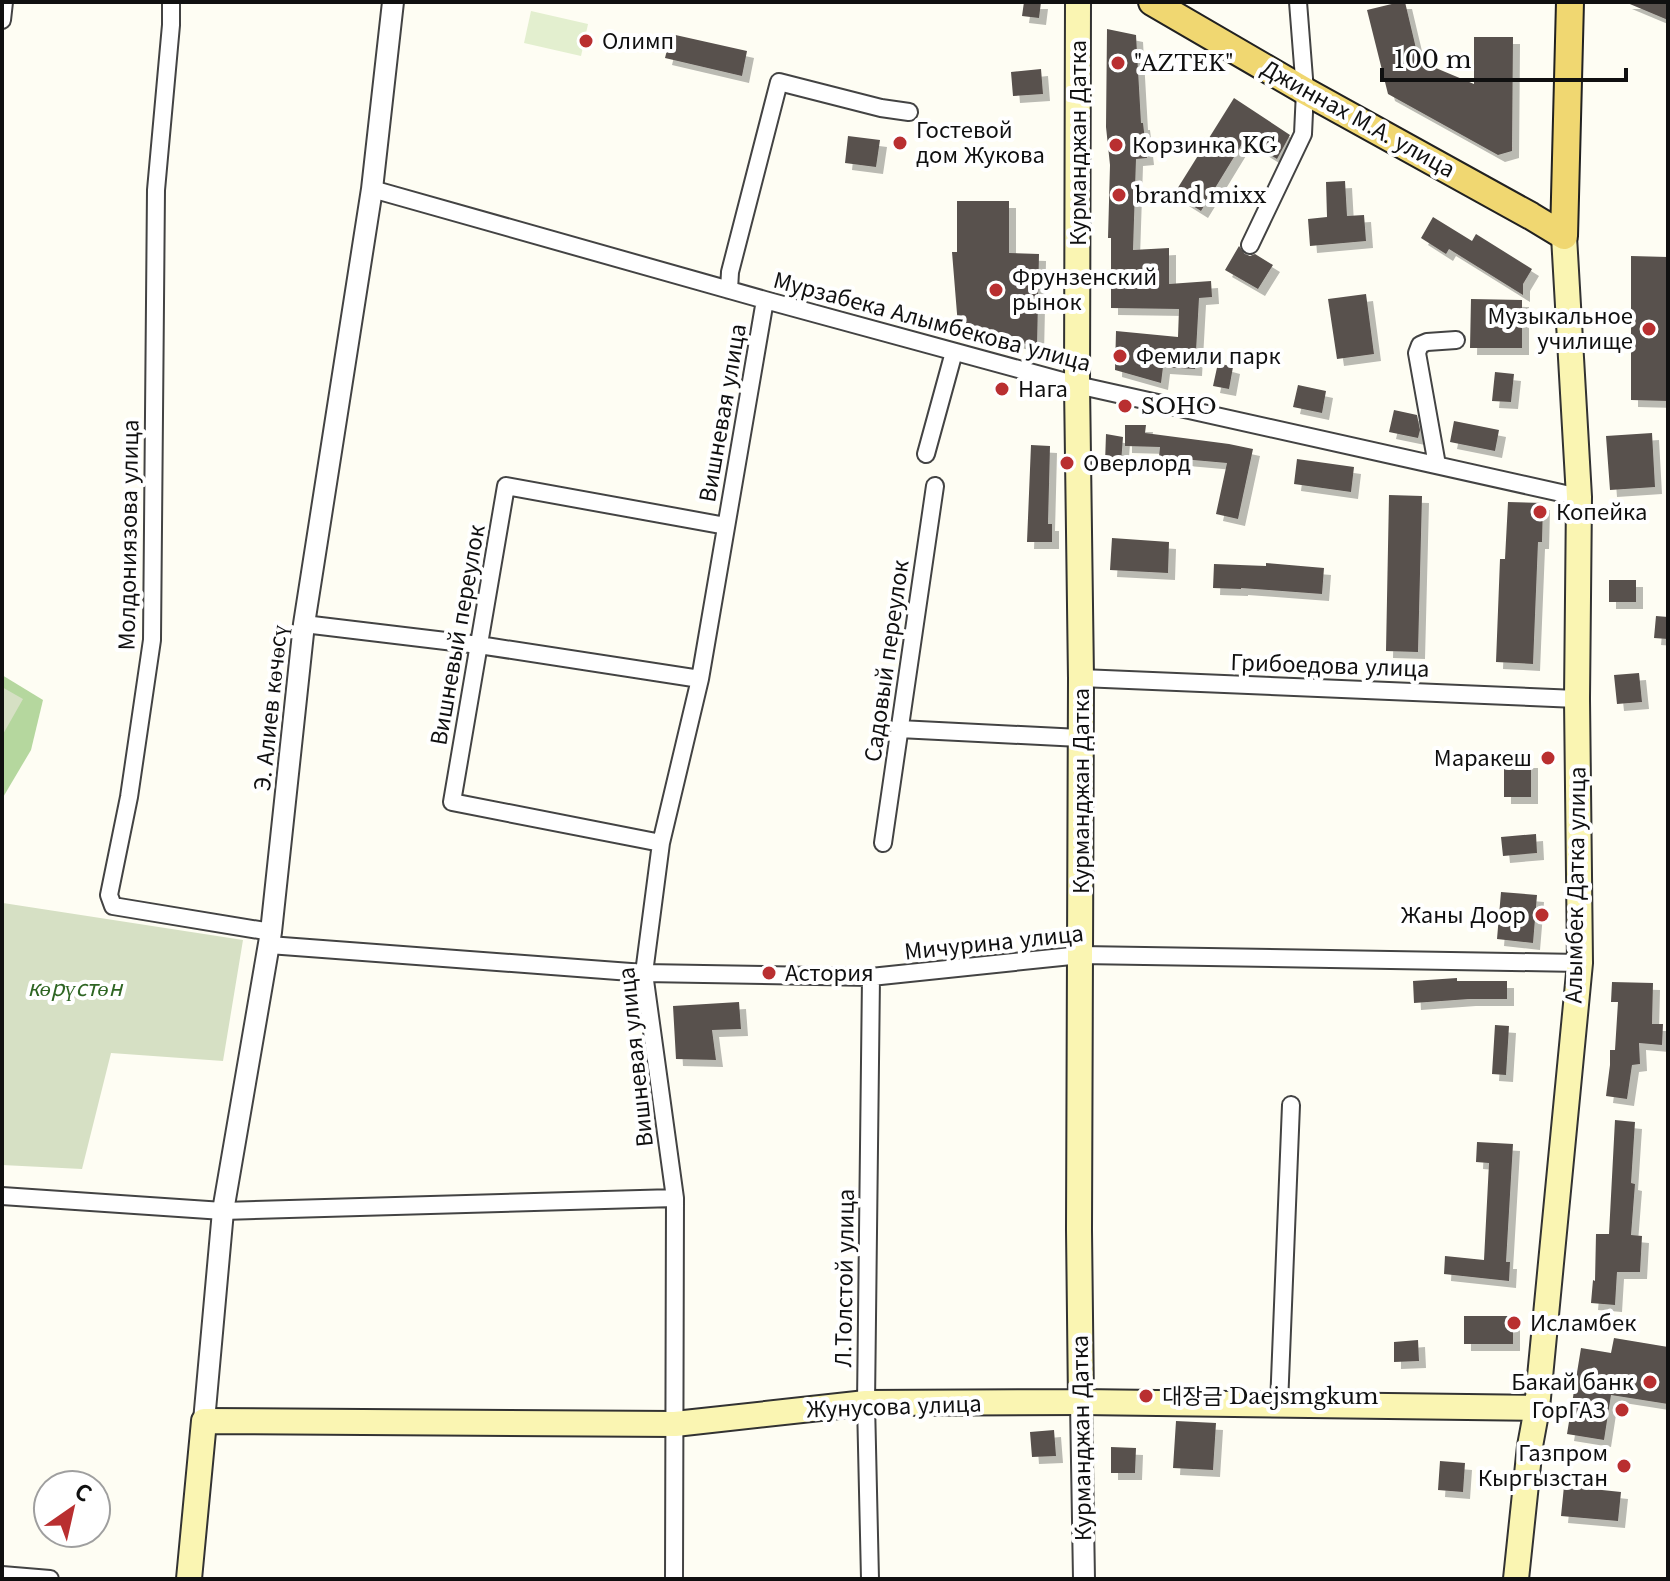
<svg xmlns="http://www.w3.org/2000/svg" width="1670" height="1581" font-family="'Libre Baskerville','Noto Sans KR',serif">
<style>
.forest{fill:#b5d79e}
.cemetery{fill:#d6e0c4}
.pitch{fill:#e3efcf}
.building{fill:#58514d;filter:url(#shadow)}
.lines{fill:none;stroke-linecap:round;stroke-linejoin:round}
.minor-casing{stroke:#434343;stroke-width:20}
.tertiary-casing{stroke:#434343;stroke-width:24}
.secondary-casing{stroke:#323232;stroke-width:28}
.primary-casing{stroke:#212121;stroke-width:30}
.minor{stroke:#fff;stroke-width:16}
.tertiary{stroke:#fff;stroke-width:20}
.secondary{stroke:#faf5b2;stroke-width:24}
.primary{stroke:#f0d771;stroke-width:26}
.poi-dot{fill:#b92f30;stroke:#fff;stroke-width:3}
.labels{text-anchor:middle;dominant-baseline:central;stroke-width:8;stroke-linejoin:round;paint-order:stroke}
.poi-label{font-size:22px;fill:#101010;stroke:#fff;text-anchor:start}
.street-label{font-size:22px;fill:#101010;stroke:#fff}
.park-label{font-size:22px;font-style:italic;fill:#2e6523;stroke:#fff}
</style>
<defs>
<filter id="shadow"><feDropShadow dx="7" dy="7" stdDeviation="0" flood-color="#0004"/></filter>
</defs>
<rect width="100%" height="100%" fill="#fefdf3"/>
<path class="forest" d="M 2,675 L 43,700 L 31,750 L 2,799 Z"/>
<path class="cemetery" d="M 2,687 L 23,699 L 2,736 Z
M 3,903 L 243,940 L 223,1061 L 111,1053 L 82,1169 L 2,1165 Z"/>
<path class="pitch" d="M 531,11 L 588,24 L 581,56 L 524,43 Z"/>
<path class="building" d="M 1024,2 L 1041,2 L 1039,18 L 1022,16 Z
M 1400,2 L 1405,2 L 1419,61 L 1474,84 L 1474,37 L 1513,37 L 1512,151 L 1498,155 L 1388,94 L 1367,10 Z
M 1625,2 L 1668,2 L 1668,20 Z
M 1107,29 L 1136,35 L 1141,123 L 1143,123 L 1147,158 L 1136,159 L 1133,250 L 1169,248 L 1169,284 L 1211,281 L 1212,297 L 1199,298 L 1195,369 L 1163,367 L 1161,383 L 1115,370 L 1116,331 L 1178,337 L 1179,309 L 1111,308 L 1111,238 L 1108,238 L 1110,165 L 1106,127 Z
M 671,34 L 747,51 L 742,76 L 665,58 Z
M 1041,69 L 1043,94 L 1013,96 L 1011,72 Z
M 1234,98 L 1290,135 L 1277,159 L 1245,139 L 1201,211 L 1174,194 Z
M 848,136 L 880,140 L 876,167 L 845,163 Z
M 1345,181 L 1347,216 L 1364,215 L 1366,241 L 1310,246 L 1308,219 L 1327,217 L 1326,182 Z
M 957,201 L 1009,201 L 1009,253 L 1039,254 L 1037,347 L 958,326 L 952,252 L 957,252 Z
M 1433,217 L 1472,241 L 1476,234 L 1532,269 L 1523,284 L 1523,295 L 1449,249 L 1446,254 L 1421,238 Z
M 1239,246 L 1245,254 L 1250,256 L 1255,254 L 1273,265 L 1258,289 L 1225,270 Z
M 1631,256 L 1668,257 L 1668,401 L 1631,400 Z
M 1366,294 L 1374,354 L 1337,359 L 1328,299 Z
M 1471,299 L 1522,300 L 1522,348 L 1470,348 Z
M 1218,363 L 1233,367 L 1229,389 L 1213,386 Z
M 1495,372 L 1514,374 L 1511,402 L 1492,401 Z
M 1298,385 L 1326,391 L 1322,413 L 1293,407 Z
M 1394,410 L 1417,415 L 1420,430 L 1418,438 L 1389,432 Z
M 1454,421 L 1499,430 L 1495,451 L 1450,442 Z
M 1125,425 L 1146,425 L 1145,433 L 1229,444 L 1253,449 L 1238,519 L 1216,514 L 1227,463 L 1159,457 L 1160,447 L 1125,446 Z
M 1652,433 L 1655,487 L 1610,490 L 1606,436 Z
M 1106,434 L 1123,437 L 1121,463 L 1105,463 Z
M 1031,445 L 1050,446 L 1048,524 L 1052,524 L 1052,542 L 1027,542 Z
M 1297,459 L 1354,467 L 1351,492 L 1294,484 Z
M 1389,495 L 1422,496 L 1418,652 L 1386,651 Z
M 1508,502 L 1543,503 L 1542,542 L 1538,542 L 1533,664 L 1496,662 L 1500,559 L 1505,559 Z
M 1112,538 L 1169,542 L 1168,573 L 1110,570 Z
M 1266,563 L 1324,568 L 1322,594 L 1241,588 L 1241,589 L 1213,588 L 1214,564 L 1266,566 Z
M 1609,580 L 1636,580 L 1636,602 L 1609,602 Z
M 1656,616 L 1668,617 L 1668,639 L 1654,638 Z
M 1639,673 L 1642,702 L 1617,704 L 1614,675 Z
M 1504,761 L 1531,761 L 1531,797 L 1504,797 Z
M 1536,834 L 1537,853 L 1503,856 L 1501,837 Z
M 1501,892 L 1537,895 L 1533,943 L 1497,939 Z
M 1457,978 L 1457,981 L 1507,981 L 1507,999 L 1469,999 L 1414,1003 L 1413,981 Z
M 1612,982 L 1653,983 L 1652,1024 L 1663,1024 L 1662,1045 L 1639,1043 L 1640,1064 L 1632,1065 L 1627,1099 L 1606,1096 L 1610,1065 L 1610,1050 L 1615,1050 L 1618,1002 L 1611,1002 Z
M 739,1002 L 741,1029 L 712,1030 L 716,1060 L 676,1059 L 673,1006 Z
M 1495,1025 L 1509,1026 L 1506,1075 L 1492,1074 Z
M 1615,1120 L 1635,1122 L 1631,1183 L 1635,1184 L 1631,1235 L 1642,1236 L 1640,1272 L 1617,1272 L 1615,1305 L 1591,1303 L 1593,1280 L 1595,1281 L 1596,1234 L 1609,1234 Z
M 1477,1142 L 1513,1144 L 1506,1262 L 1510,1262 L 1509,1281 L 1444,1274 L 1445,1256 L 1484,1260 L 1489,1163 L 1476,1162 Z
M 1464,1316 L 1513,1316 L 1513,1344 L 1464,1344 Z
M 1614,1338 L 1668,1347 L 1668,1404 L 1611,1395 L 1604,1440 L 1567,1434 L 1581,1348 L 1611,1353 Z
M 1418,1340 L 1419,1361 L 1394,1362 L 1394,1342 Z
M 1176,1421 L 1216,1423 L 1213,1470 L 1173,1468 Z
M 1054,1430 L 1056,1456 L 1032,1457 L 1030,1432 Z
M 1111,1447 L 1136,1448 L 1135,1473 L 1111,1473 Z
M 1440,1461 L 1465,1463 L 1463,1492 L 1438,1490 Z
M 1564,1486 L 1621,1492 L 1618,1521 L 1561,1516 Z"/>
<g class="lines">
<defs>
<path id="minor" d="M 171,2 L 171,25 L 156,190 L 152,640 L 129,797 L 109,895 L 113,906 L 271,932
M 2,20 L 4,2
M 372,189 L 765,300 L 1077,385 L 1579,497
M 1250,245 L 1303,134 L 1305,91 L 1298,2
M 729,290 L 730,272 L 779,82 L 881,108 L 909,112
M 926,454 L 954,352
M 1437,465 L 1417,353 L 1420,345 L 1427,342 L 1456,340
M 304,624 L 479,645 L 700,679
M 1081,678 L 1577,699
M 899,729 L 1080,738
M 661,843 L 452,802 L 506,486 L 726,526
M 883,843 L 935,486
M 269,945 L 644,973 L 871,977 L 1081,955 L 1580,963
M 2,1196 L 223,1211 L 675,1198
M 1279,1405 L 1291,1105
M 2,1575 L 50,1579
M 674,1579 L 675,1198 L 644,973 L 661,843 L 700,679 L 765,300
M 870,1579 L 866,1403 L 871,977"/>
<path id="tertiary" d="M 1081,1402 L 1084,1579
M 204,1421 L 223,1211 L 271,932 L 304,624 L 372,189 L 393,2"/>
<path id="secondary" d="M 1078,2 L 1077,385 L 1081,678 L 1079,1230 L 1081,1402
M 189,1579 L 204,1421 L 675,1424 L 866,1403 L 1081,1402 L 1537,1408
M 1516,1579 L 1530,1446 L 1537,1408 L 1580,963 L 1577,699 L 1579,497 L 1564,236"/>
<path id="primary" d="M 1152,2 L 1305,91 L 1531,216 L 1564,236 L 1570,2"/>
</defs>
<use href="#minor" class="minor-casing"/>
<use href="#tertiary" class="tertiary-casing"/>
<use href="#secondary" class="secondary-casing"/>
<use href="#primary" class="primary-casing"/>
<use href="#minor" class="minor"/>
<use href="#tertiary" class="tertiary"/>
<use href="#secondary" class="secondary"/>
<use href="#primary" class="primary"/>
</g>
<g class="poi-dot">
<circle cx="586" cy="41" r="8"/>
<circle cx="1118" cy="63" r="8"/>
<circle cx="900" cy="143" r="8"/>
<circle cx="1116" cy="145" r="8"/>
<circle cx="1119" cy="195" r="8"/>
<circle cx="996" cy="290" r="8"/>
<circle cx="1649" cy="329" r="8"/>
<circle cx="1120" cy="356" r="8"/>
<circle cx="1002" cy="389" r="8"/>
<circle cx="1125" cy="406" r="8"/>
<circle cx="1067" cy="463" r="8"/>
<circle cx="1540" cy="512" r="8"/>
<circle cx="1548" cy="758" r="8"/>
<circle cx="1542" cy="915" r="8"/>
<circle cx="769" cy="973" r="8"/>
<circle cx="1514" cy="1323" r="8"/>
<circle cx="1650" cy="1382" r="8"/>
<circle cx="1146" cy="1396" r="8"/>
<circle cx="1622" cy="1410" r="8"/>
<circle cx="1624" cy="1466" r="8"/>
</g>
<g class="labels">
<g class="poi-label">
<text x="602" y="41">Олимп</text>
<text x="1134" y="63">"AZTEK"</text>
<text x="916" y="130">Гостевой<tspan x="916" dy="25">дом Жукова</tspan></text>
<text x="1132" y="145">Корзинка KG</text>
<text x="1135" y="195">brand mixx</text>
<text x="1012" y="277">Фрунзенский<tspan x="1012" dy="25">рынок</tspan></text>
<text x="1633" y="316" text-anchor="end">Музыкальное<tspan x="1633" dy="25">училище</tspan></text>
<text x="1136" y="356">Фемили парк</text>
<text x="1018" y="389">Нага</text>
<text x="1141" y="406">SOHO</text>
<text x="1083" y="463">Оверлорд</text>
<text x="1556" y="512">Копейка</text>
<text x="1532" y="758" text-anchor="end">Маракеш</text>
<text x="1526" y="915" text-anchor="end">Жаны Доор</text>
<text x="785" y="973">Астория</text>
<text x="1530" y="1323">Исламбек</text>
<text x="1634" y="1382" text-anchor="end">Бакай банк</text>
<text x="1162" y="1396">대장금 Daejsmgkum</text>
<text x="1606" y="1410" text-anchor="end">ГорГАЗ</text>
<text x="1608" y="1453" text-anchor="end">Газпром<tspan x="1608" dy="25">Кыргызстан</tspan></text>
</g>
<g class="street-label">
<text transform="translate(1358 119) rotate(29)">Джиннах М.А. улица</text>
<text transform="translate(1078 143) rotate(-90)">Курманджан Датка</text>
<text transform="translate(932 322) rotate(15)">Мурзабека Алымбекова улица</text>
<text transform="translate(723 413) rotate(-80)">Вишневая улица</text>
<text transform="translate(129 535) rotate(-89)">Молдониязова улица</text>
<text transform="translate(458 635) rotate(-80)">Вишневый переулок</text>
<text transform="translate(887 661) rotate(-82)">Садовый переулок</text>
<text transform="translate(1330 666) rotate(2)">Грибоедова улица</text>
<text transform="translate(271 708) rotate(-84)">Э. Алиев көчөсү</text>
<text transform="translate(1081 791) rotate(-90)">Курманджан Датка</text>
<text transform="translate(1576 885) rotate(-89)">Алымбек Датка улица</text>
<text transform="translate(994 943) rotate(-6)">Мичурина улица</text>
<text transform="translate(636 1057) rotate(-96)">Вишневая улица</text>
<text transform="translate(845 1278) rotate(-89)">Л.Толстой улица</text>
<text transform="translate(894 1407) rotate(-2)">Жунусова улица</text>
<text transform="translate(1082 1438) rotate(-91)">Курманджан Датка</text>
</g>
<g class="park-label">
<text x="75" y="988">көрүстөн</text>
</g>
</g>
<rect width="1670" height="1581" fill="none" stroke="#101010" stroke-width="8"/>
<g transform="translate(72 1509) rotate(34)"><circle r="38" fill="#ffffff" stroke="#9f9f9f" stroke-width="2"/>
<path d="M0-6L14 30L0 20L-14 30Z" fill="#b92f30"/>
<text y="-12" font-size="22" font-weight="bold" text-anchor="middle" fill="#101010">С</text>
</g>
<path d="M1382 68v12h244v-12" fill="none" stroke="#101010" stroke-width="4"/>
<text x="1394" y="68" font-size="24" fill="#101010" stroke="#ffffff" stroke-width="6" paint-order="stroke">100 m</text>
</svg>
